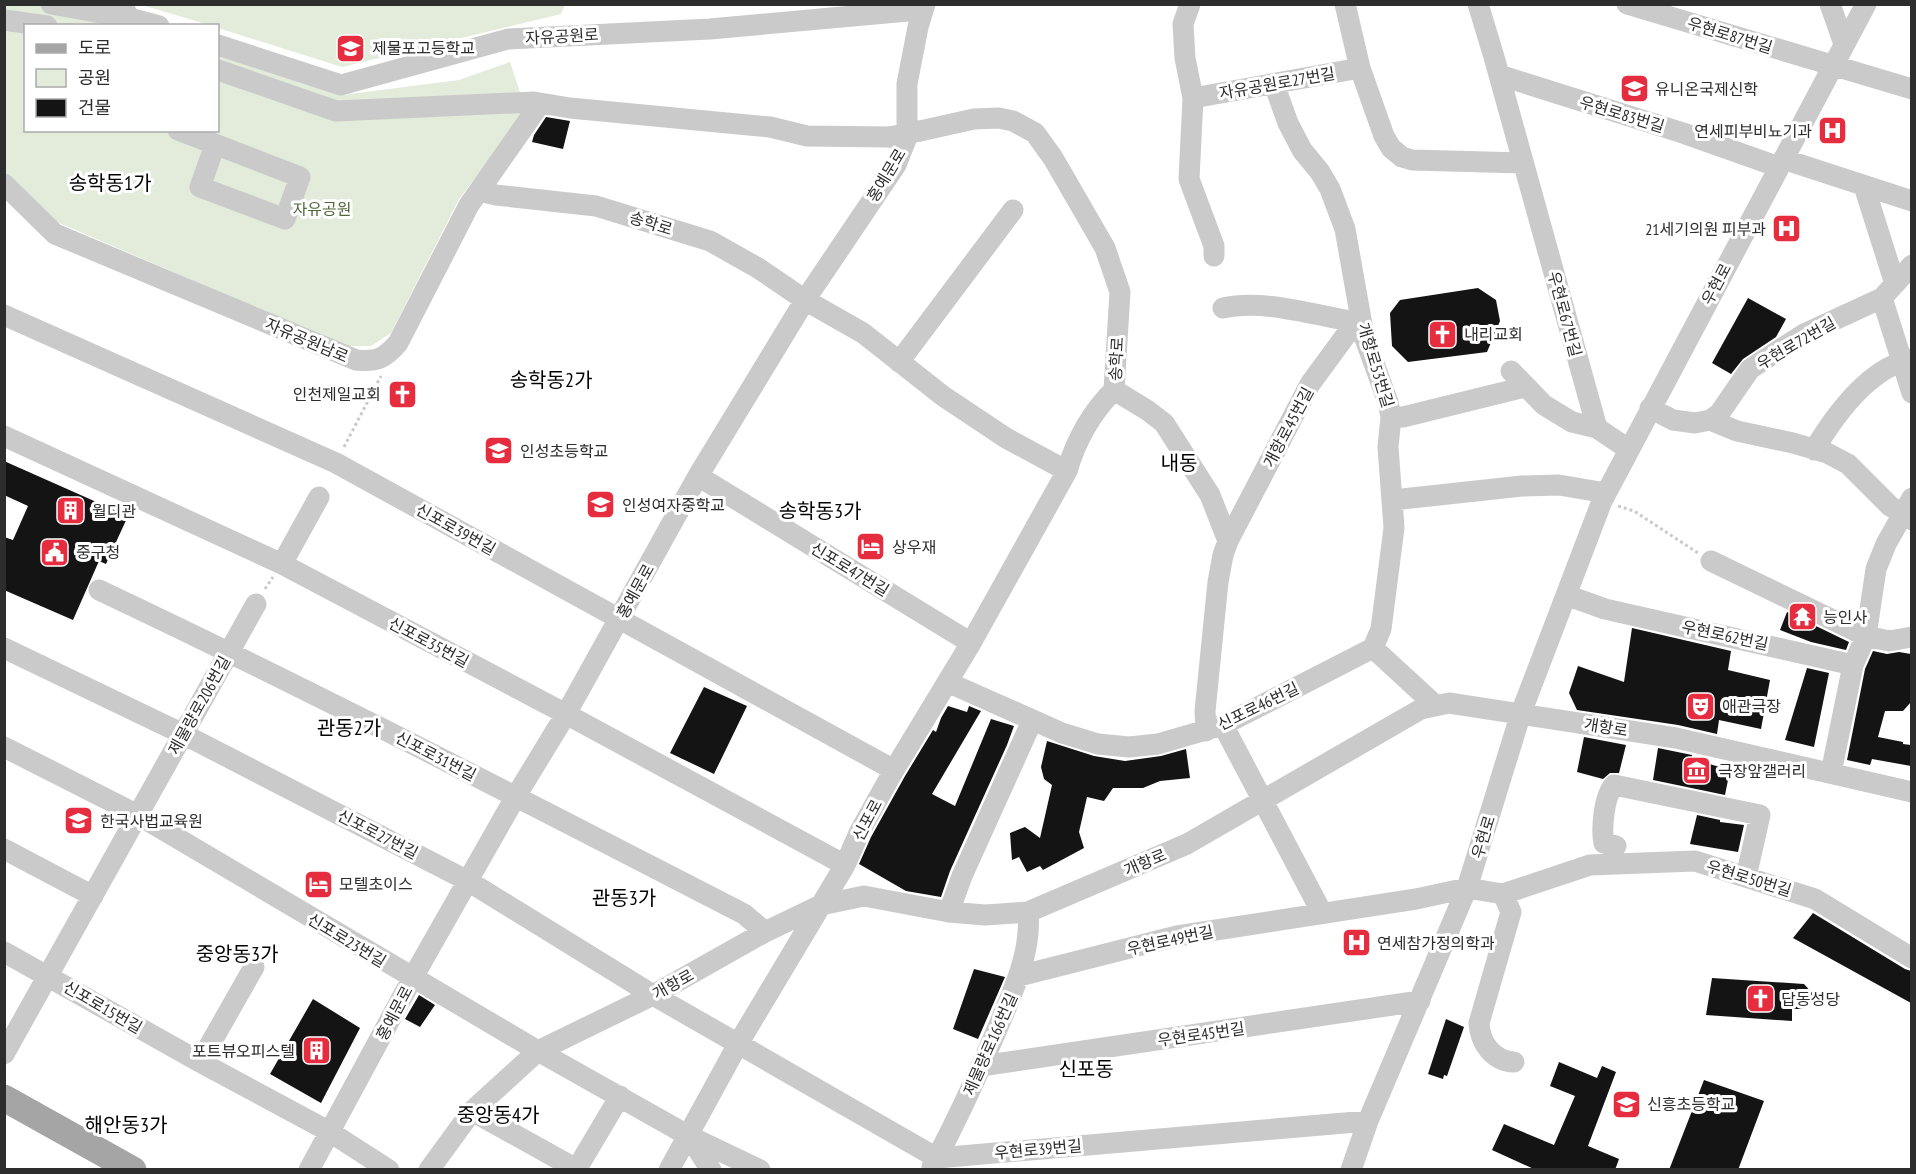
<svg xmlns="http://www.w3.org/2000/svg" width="1916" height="1174" font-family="'PT Sans Narrow','Noto Sans KR',sans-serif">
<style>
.green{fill:#e3ebda}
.building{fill:#141414}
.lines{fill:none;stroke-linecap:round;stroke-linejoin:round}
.path{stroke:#cacaca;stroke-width:3;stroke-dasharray:3 3;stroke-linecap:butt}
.minor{stroke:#cacaca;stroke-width:21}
.major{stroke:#a5a5a5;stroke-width:27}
.minor-bridge{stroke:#cacaca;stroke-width:21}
.labels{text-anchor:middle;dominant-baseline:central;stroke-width:6;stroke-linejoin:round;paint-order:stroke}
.street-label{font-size:16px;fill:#2d2d2d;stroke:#fff}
.poi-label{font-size:16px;fill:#2d2d2d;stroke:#fff;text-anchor:start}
.park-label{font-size:16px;fill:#51683a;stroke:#fff}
.quarter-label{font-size:20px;fill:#000;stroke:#fff}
</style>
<rect width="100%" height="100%" fill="#fff"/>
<path class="green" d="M 5,5 L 107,5 L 130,25 L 26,26 L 26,130 L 218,130 L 218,55 L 342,95 L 459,80 L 510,62 L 526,111 L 459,199 L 391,333 L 371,346 L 346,346 L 57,222 L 5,175 Z
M 142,5 L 565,5 L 561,14 L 342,67 L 218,28 L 218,26 L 209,25 Z"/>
<path class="building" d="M 546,117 L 570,121 L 563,149 L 532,142 L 534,135 Z
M 1478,288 L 1496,300 L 1500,321 L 1487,352 L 1408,362 L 1392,346 L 1390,313 L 1400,300 Z
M 1748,298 L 1786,319 L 1776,337 L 1743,359 L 1731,374 L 1712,363 Z
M 4,461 L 128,516 L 106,564 L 99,561 L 73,620 L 4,590 L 4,537 L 13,540 L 28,506 L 4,495 Z
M 1787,612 L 1849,642 L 1846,650 L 1811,642 L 1780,630 Z
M 1632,628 L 1731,651 L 1728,670 L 1770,680 L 1761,729 L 1719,720 L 1717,734 L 1678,725 L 1577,710 L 1569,693 L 1578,666 L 1624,682 Z
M 1873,651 L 1887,654 L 1899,652 L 1911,654 L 1911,702 L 1903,711 L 1885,711 L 1878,737 L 1903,742 L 1903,744 L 1911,745 L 1911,766 L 1872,759 L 1870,765 L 1847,760 L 1865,669 Z
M 1807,668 L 1829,673 L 1814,747 L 1785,740 Z
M 704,687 L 747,706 L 714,774 L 670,753 Z
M 948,706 L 967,712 L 969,706 L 981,711 L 932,794 L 955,806 L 991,719 L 1014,726 L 1007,745 L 950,871 L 941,897 L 906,891 L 859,864 L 871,837 L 905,776 L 933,730 L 936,732 L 941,718 Z
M 1584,737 L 1626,745 L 1619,773 L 1610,773 L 1603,779 L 1577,772 Z
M 1047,741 L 1094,756 L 1125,761 L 1161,756 L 1186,749 L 1190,778 L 1160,781 L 1143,788 L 1113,788 L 1104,801 L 1087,797 L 1079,832 L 1084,848 L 1043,870 L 1040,866 L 1027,872 L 1019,857 L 1012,860 L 1010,833 L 1025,827 L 1040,838 L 1052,785 L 1044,779 L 1041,767 Z
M 1658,748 L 1692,755 L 1692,757 L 1707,760 L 1706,763 L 1730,770 L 1725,795 L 1653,780 Z
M 1697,815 L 1720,820 L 1720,822 L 1744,825 L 1738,852 L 1690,844 Z
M 1813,913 L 1905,969 L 1911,971 L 1911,1003 L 1793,938 Z
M 974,969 L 1005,977 L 978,1039 L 953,1029 Z
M 1712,978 L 1804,984 L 1813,994 L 1811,1005 L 1803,1009 L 1792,1009 L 1792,1021 L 1706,1015 Z
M 419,995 L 435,1005 L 420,1027 L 405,1019 Z
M 313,999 L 360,1028 L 321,1103 L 270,1074 Z
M 1446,1019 L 1464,1027 L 1447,1076 L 1444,1075 L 1443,1079 L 1428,1074 Z
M 1559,1062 L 1597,1078 L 1602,1066 L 1616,1072 L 1588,1146 L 1619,1159 L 1615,1170 L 1536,1170 L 1492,1150 L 1504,1124 L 1554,1145 L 1575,1096 L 1550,1086 Z
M 1704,1080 L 1764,1101 L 1738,1170 L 1669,1170 Z"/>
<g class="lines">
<path class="path" d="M 344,447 L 381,376
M 1618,506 L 1634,511 L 1698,553
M 265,589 L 273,577"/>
<path class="minor" d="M 51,4 L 129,18 L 128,26
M 1190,4 L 1183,24 L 1185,58 L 1193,98 L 1189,179 L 1214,246 L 1214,256
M 1345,4 L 1360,68 L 1384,136 L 1391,148 L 1402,157 L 1412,160 L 1523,163
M 1478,4 L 1494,57 L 1597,428
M 1627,4 L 1912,89
M 1830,4 L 1844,44
M 123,6 L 129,18 L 159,26
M 4,20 L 47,26
M 218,45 L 341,85 L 508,39 L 710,29 L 908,11 L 915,4
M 218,70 L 336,111 L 534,102 L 570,108 L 770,127 L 807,136 L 889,137
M 1499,75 L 1683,133 L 1779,167
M 1274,84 L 1288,123 L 1302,150 L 1320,172 L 1330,189 L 1345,229 L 1364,336 L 1388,402 L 1391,417 L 1388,447 L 1394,528 L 1381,629 L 1373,648
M 1193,98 L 1360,68
M 178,130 L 300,177 L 285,219 L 200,187 L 215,145
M 1783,159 L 1912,201
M 4,184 L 55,234 L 356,360 C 377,362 384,359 398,343 L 469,205 L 540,104
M 1864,186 L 1895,284
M 479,191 L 496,195 L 596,206 L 710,241 L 758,268 L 805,300 L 863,333 L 943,396 L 1006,438 L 1067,471
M 1882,298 L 1912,393
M 1223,308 C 1265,298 1319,317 1362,323
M 4,315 L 336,463 L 894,770
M 899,362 L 1013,210
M 1511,371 L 1544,405 L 1572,422 L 1597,428 L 1628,449
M 1114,390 L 1147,410 L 1164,423 L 1210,495 L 1228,541
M 1650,408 L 1673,420 L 1695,423 L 1710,420 L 1719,414 L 1750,369 L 1804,334 L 1882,298 L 1912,265
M 1391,417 L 1403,417 L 1525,387
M 1710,420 L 1737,431 L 1793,443 L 1827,453 L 1848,464 L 1890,506 L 1912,520
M 4,436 L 282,564 L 566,714 L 845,865
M 1814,450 C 1835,415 1870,367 1912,359
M 698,476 L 971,643
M 1393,500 L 1522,486 L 1559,485 L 1606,493
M 1711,561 L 1866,636 L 1889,641 L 1912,637
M 282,564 L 319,497
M 99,590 C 317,693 530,804 744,914 L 765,932
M 1566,595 L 1605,609 L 1853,665 L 1866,636 L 1876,569 L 1886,544 L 1912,498
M 4,648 L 183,734 L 468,881 L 653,995 L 937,1158 L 1368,1121
M 1373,648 L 1436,706
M 947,682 L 1062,733 L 1098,744 L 1129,747 L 1158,744 L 1223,725 L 1373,648
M 1223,725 L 1322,913
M 1206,731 L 1205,711 L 1218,582 L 1223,555 L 1228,541 L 1310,384 L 1346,335 L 1362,323
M 4,747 L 138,815 L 538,1051 L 689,1136 L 760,1170
M 1831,773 L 1853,665
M 1616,846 L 1604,843 C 1601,829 1604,796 1614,785 L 1760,815 L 1746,877
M 4,849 L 93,896
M 1503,894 L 1590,865 L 1695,861 L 1815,899 L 1912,958
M 949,912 L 962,876 L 1032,721
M 4,952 L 200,1062 L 330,1132 L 389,1170
M 1019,976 L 1177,936 L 1416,899 L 1467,888 L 1503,894 L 1511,912 L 1479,1023 C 1480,1043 1493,1061 1514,1062
M 4,1054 L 256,604
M 200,1062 L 254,967
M 981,1066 L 1420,1001
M 472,1111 L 578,1170
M 689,1136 L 711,1170
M 932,1167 C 955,1124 976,1079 995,1034 C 1011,996 1032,954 1028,912
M 309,1170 L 412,979 L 516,796 L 566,714 L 698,476 L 805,300 L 896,165 L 907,137 L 907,84 L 918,27 L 925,4
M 429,1170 L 472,1111 L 538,1051 L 653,995 L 765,932 L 821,905 L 864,896 L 949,912 L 985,915 L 1028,912 L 1187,844 L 1421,709 L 1449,703 L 1676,738 L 1912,792
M 576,1170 L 620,1096
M 669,1170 L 738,1044 L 845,865 L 860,831 L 894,770 L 971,643 L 1067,471 C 1076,440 1091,413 1114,390 L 1120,292 L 1105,248 L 1053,158 L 1035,133 L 1013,121 L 999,118 L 974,119 L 920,131
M 1351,1170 L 1368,1121 L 1467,888 L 1521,713 L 1602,501 L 1866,4"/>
<path class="major" d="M 4,1098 L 133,1170"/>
<path class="minor-bridge" d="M 889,137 L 920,131"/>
</g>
<defs>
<symbol id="school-square" viewBox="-11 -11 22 22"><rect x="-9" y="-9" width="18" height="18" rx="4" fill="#e62d3f" stroke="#fff"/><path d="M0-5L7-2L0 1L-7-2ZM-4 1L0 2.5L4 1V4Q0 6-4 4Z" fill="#fff"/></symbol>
<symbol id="university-square" viewBox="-11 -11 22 22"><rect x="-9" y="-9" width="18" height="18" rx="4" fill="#e62d3f" stroke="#fff"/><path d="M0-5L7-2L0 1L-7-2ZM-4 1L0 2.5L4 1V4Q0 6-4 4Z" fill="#fff"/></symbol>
<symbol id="hospital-square" viewBox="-11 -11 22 22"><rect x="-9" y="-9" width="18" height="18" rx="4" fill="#e62d3f" stroke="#fff"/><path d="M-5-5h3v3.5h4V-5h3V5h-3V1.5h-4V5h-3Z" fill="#fff"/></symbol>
<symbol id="church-square" viewBox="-11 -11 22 22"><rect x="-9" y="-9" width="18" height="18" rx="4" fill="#e62d3f" stroke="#fff"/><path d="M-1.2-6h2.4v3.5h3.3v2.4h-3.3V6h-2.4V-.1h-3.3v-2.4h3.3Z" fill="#fff"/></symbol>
<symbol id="building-square" viewBox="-11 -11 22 22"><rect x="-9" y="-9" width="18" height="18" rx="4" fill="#e62d3f" stroke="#fff"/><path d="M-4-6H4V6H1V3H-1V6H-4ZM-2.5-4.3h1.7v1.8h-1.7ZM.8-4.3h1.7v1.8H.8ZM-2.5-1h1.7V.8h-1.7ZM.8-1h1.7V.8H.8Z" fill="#fff"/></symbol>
<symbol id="hotel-square" viewBox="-11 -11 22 22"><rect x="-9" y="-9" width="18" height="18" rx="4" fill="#e62d3f" stroke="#fff"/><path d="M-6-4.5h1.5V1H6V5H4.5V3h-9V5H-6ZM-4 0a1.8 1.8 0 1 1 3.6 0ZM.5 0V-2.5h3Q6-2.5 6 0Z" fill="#fff"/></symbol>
<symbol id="civic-square" viewBox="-11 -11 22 22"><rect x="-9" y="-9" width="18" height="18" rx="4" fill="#e62d3f" stroke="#fff"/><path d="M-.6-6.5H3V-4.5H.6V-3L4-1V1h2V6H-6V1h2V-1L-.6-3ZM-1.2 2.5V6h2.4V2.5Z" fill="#fff"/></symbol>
<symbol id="temple-square" viewBox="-11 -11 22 22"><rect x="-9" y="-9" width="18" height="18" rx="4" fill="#e62d3f" stroke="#fff"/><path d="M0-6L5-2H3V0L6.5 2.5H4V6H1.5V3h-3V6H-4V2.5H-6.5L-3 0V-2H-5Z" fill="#fff"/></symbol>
<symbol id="theatre-square" viewBox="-11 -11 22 22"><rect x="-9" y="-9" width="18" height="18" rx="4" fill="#e62d3f" stroke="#fff"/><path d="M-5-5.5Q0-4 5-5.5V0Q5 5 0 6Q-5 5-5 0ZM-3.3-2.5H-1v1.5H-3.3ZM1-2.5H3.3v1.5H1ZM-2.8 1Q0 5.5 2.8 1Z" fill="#fff"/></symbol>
<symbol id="museum-square" viewBox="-11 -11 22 22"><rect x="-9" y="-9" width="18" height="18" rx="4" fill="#e62d3f" stroke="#fff"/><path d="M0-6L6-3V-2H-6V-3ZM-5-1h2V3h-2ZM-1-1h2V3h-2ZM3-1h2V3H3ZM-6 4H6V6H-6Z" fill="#fff"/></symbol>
</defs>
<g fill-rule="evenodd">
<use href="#school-square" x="334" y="32" width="33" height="33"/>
<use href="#university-square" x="1618" y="72" width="33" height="33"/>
<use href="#hospital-square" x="1816" y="114" width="33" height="33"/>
<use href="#hospital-square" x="1770" y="212" width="33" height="33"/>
<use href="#church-square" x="1426" y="318" width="33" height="33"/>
<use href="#church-square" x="386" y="378" width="33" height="33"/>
<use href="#school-square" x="482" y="434" width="33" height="33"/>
<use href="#school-square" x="584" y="488" width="33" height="33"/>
<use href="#building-square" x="54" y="494" width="33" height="33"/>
<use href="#hotel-square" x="854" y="530" width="33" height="33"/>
<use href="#civic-square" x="38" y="536" width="33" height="33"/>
<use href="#temple-square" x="1786" y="600" width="33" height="33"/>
<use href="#theatre-square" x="1684" y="690" width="33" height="33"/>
<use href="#museum-square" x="1680" y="754" width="33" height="33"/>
<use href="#school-square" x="62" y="804" width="33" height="33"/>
<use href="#hotel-square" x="302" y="868" width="33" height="33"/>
<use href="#hospital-square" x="1340" y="926" width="33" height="33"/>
<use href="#church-square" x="1744" y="982" width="33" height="33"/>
<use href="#building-square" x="300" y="1034" width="33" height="33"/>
<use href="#school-square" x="1610" y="1088" width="33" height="33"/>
</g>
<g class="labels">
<g class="street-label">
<text transform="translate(1730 35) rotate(17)">우현로87번길</text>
<text transform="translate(562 36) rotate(-3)">자유공원로</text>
<text transform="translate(1277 83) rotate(-10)">자유공원로27번길</text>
<text transform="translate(1622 114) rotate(17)">우현로83번길</text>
<text transform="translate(886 175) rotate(-59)">홍예문로</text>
<text transform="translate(651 223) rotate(17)">송학로</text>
<text transform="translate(1716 284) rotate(-62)">우현로</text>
<text transform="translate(1565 314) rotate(75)">우현로67번길</text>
<text transform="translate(307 340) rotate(23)">자유공원남로</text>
<text transform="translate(1796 343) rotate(-30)">우현로72번길</text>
<text transform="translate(1116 359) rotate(-87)">송학로</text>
<text transform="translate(1376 365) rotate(73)">개항로53번길</text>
<text transform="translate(1288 427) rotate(-62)">개항로45번길</text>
<text transform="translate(456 529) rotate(29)">신포로39번길</text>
<text transform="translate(850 569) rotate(31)">신포로47번길</text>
<text transform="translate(635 591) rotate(-61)">홍예문로</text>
<text transform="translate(1725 635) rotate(12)">우현로62번길</text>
<text transform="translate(429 642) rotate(28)">신포로35번길</text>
<text transform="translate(199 705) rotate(-61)">제물량로206번길</text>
<text transform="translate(1258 706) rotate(-26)">신포로46번길</text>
<text transform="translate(1606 727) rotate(9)">개항로</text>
<text transform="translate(436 756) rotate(27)">신포로31번길</text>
<text transform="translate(867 820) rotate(-62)">신포로</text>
<text transform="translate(378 834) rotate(27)">신포로27번길</text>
<text transform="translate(1483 837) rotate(-73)">우현로</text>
<text transform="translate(1145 862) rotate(-23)">개항로</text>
<text transform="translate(1749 878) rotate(17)">우현로50번길</text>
<text transform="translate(347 940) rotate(31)">신포로23번길</text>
<text transform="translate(1170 940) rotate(-12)">우현로49번길</text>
<text transform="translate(673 984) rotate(-29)">개항로</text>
<text transform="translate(103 1007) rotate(30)">신포로15번길</text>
<text transform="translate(394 1013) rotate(-62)">홍예문로</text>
<text transform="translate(1201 1034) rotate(-8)">우현로45번길</text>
<text transform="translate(990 1044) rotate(-66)">제물량로166번길</text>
<text transform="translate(1038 1149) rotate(-5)">우현로39번길</text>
</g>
<g class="poi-label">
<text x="372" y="48">제물포고등학교</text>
<text x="1655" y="89">유니온국제신학</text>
<text x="1812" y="131" text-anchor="end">연세피부비뇨기과</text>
<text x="1766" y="229" text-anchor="end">21세기의원 피부과</text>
<text x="1464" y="334">내리교회</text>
<text x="381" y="394" text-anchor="end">인천제일교회</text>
<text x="520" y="451">인성초등학교</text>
<text x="622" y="505">인성여자중학교</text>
<text x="92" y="511">월디관</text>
<text x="892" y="547">상우재</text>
<text x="76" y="552">중구청</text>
<text x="1823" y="617">능인사</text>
<text x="1722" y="706">애관극장</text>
<text x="1718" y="771">극장앞갤러리</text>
<text x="100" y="821">한국사법교육원</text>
<text x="339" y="884">모텔초이스</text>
<text x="1377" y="943">연세참가정의학과</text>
<text x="1781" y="999">답동성당</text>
<text x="295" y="1051" text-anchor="end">포트뷰오피스텔</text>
<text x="1647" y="1104">신흥초등학교</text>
</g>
<g class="park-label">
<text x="322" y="209">자유공원</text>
</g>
<g class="quarter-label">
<text x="110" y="183">송학동1가</text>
<text x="551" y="380">송학동2가</text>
<text x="1179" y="463">내동</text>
<text x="820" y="511">송학동3가</text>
<text x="349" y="728">관동2가</text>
<text x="624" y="898">관동3가</text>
<text x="237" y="954">중앙동3가</text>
<text x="1086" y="1069">신포동</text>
<text x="498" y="1115">중앙동4가</text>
<text x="126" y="1125">해안동3가</text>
</g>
</g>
<rect width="1916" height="1174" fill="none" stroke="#2d2d2d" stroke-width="12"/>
<rect x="24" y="24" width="195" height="108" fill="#ffffff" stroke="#ababab" stroke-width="1.5"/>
<rect x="36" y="44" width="30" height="9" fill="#a5a5a5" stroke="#ababab" stroke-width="1.5"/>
<text x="78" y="54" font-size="18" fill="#2d2d2d">도로</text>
<rect x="36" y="69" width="30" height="18" fill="#e3ebda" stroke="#ababab" stroke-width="1.5"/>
<text x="78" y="84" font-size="18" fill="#2d2d2d">공원</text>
<rect x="36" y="99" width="30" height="18" fill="#141414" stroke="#ababab" stroke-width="1.5"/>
<text x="78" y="114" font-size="18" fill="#2d2d2d">건물</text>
</svg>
